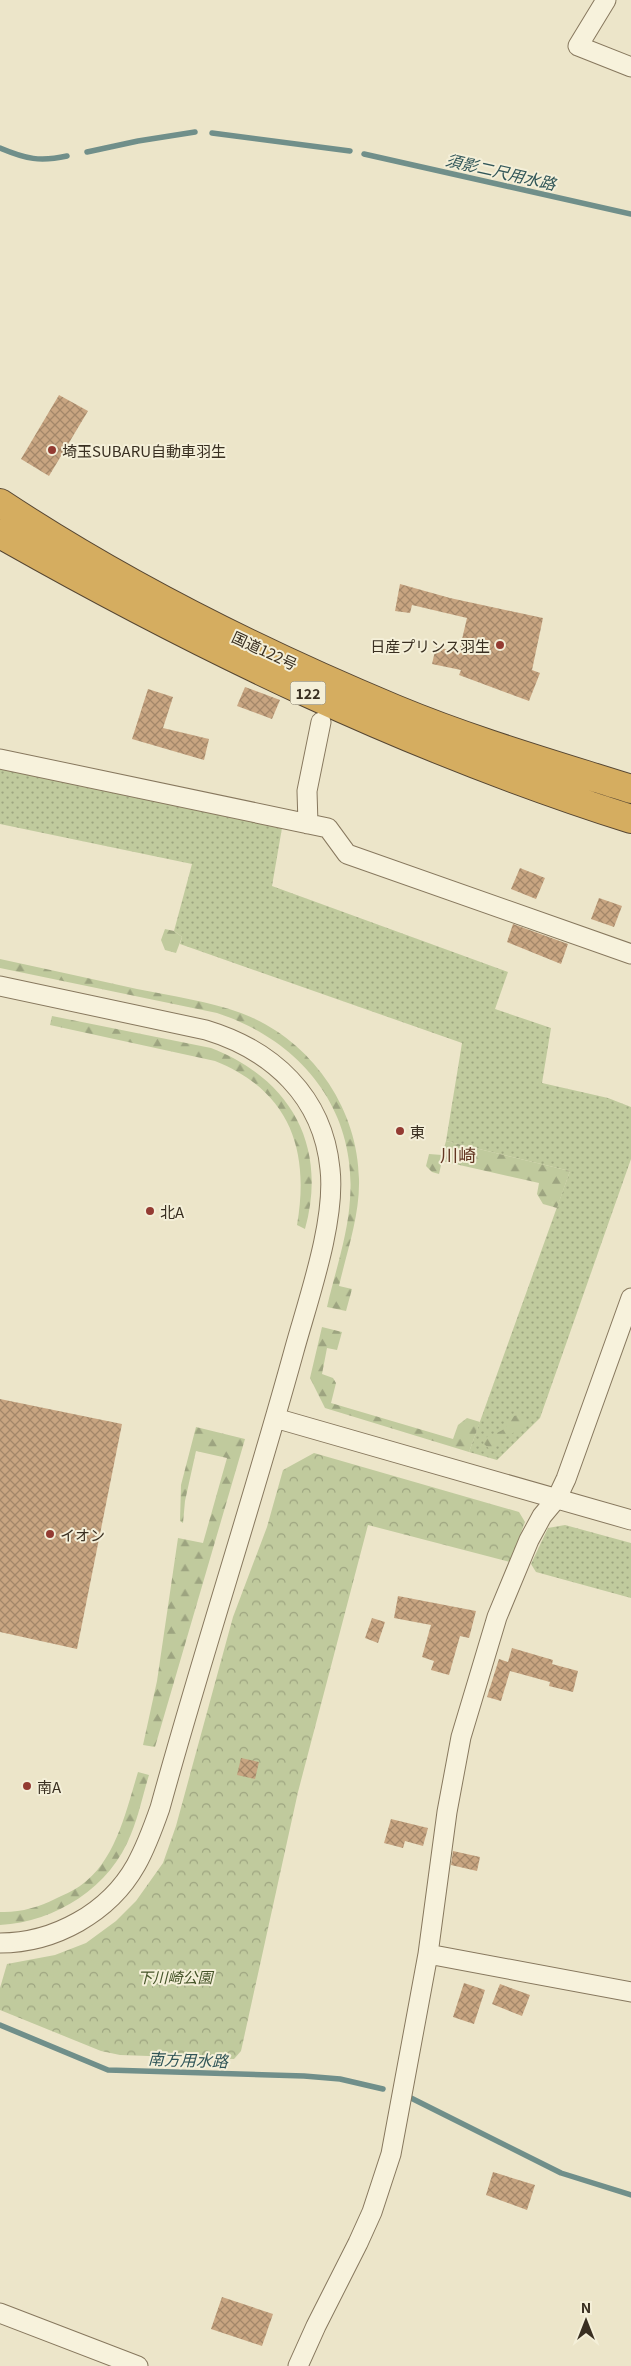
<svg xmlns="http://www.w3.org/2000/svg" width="631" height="2366" font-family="Georgia,'Noto Sans JP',serif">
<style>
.grass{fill:url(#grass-dots)}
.forest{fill:url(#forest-firs)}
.park{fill:url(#park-crowns)}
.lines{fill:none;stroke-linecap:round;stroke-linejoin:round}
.stream{stroke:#708f8a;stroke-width:5.5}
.building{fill:url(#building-cross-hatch)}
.minor-casing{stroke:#87785e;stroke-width:21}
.highway-casing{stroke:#564632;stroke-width:30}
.minor{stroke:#f7f2dc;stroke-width:19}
.highway{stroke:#d5ad60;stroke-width:28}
.poi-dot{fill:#933b32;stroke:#f4efd8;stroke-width:2}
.labels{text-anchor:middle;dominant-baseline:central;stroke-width:4;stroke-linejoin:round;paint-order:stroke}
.shield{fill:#f4efd8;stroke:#716958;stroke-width:1}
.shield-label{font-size:14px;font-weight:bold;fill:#392f21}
.poi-label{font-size:15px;fill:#392f21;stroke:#f4efd8;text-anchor:start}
.street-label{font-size:15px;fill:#392f21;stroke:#f4efd8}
.park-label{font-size:15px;font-style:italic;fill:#455429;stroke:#f4efd8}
.water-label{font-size:16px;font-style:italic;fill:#315658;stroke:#f4efd8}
.quarter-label{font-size:18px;fill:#633723;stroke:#f4efd8}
</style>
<defs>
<pattern id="grass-dots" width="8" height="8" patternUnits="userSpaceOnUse" patternTransform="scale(1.25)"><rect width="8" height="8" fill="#c0ca9d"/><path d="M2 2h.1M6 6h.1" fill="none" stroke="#9da480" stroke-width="1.8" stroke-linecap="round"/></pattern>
<pattern id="forest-firs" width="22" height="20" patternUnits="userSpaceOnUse" patternTransform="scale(1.25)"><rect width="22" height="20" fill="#c0ca9d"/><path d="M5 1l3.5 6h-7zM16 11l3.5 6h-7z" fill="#9da480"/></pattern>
<pattern id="park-crowns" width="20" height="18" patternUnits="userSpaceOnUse" patternTransform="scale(1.25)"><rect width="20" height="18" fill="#c0ca9d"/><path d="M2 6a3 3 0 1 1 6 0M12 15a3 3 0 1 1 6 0" fill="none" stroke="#9da480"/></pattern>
<pattern id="building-cross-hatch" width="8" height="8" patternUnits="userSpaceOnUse" patternTransform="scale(1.25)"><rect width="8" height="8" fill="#c8a581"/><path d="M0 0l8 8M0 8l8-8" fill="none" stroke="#a38769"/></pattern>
</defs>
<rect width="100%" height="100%" fill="#ece5c9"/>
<path class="grass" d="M 0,767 L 282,828 L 272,886 L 508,972 L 495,1009 L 551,1028 L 542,1083 L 608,1098 L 631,1107 L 631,1159 L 540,1418 L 497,1460 L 469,1452 L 570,1171 L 446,1141 L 462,1043 L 180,944 L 182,937 L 174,931 L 192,864 L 0,824 Z
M 565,1525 L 631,1543 L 631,1598 L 536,1572 L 531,1564 L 548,1528 Z"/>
<path class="forest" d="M 165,929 L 174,931 L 182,937 L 176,953 L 165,950 L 161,940 Z
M 0,959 C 46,969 92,979 137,989 C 172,996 208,1001 241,1013 C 309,1038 358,1106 359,1179 C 360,1215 347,1251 339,1286 L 352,1289 L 346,1311 L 327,1307 C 335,1272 348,1235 350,1199 C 357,1109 300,1040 217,1013 L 0,968 Z
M 52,1016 L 211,1048 C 291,1079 328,1146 305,1229 L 297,1225 C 310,1150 290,1091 215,1061 L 50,1025 Z
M 446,1141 L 570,1171 L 557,1208 L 543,1204 L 537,1194 L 539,1183 L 442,1161 L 439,1174 L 432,1172 L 426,1166 L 429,1154 L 442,1155 Z
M 322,1327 L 342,1332 L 337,1350 L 327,1348 L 322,1374 L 333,1378 L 336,1383 L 331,1403 L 453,1439 L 458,1425 L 467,1418 L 480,1422 L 469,1452 L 325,1408 L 310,1378 Z
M 518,1415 L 524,1418 L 526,1423 L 522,1428 L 500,1440 L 492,1451 L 484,1444 L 483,1440 C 495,1429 501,1438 514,1416 Z
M 196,1427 L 245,1439 L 155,1747 L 143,1745 L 157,1681 L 178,1538 L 203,1543 L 227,1458 L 196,1451 L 185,1501 L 183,1523 L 180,1521 L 181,1485 Z
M 138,1772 L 149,1775 C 143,1794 139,1815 131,1834 C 111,1887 56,1922 0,1925 L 0,1912 C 19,1913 39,1907 55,1899 C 63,1895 73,1891 80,1886 C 116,1861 126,1811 138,1772 Z"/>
<path class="park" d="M 314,1453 L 519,1512 L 525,1522 L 510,1562 L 368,1525 L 298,1792 L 241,2051 L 234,2059 L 120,2055 L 101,2051 L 0,2010 L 0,1988 L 7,1964 L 55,1955 L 86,1943 L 116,1921 L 136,1901 L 163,1863 L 176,1826 L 233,1617 L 267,1527 L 283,1470 Z"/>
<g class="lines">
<path class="stream" d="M 212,133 L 350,151
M 0,148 C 26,159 40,162 67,156
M 87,152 L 138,141 L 195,132
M 364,154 L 631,214
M 0,2025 L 108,2070 L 304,2076 L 340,2079 L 383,2089
M 411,2098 L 561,2173 L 631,2195"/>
</g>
<path class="building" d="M 59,395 L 88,411 L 49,476 L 21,459 Z
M 400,584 L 450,598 L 543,618 L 532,670 L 540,673 L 529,701 L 459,675 L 461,670 L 432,664 L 436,647 L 459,652 L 467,618 L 412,605 L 410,613 L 395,611 Z
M 245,687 L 280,700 L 272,719 L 237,706 Z
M 148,689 L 173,697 L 163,728 L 209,739 L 204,760 L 132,739 Z
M 520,868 L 545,878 L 536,899 L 511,889 Z
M 599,898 L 622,906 L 614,927 L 591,919 Z
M 513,924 L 568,944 L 561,964 L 507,942 Z
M 0,1399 L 122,1424 L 77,1649 L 0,1632 Z
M 398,1596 L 476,1611 L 469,1638 L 460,1636 L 449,1675 L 431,1670 L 434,1661 L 422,1657 L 431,1625 L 394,1618 Z
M 372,1618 L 385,1622 L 378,1643 L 365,1638 Z
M 512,1648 L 553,1660 L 552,1664 L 578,1671 L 573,1692 L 549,1686 L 550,1682 L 510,1671 L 501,1701 L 487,1697 L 499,1659 L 508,1662 Z
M 241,1758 L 259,1762 L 255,1779 L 237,1775 Z
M 391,1819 L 428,1828 L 423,1846 L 405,1841 L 403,1848 L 384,1843 Z
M 453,1851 L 480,1857 L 477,1871 L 451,1865 Z
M 464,1983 L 485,1990 L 474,2024 L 453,2017 Z
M 500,1984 L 530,1995 L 522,2016 L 492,2004 Z
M 493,2172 L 535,2185 L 527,2210 L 486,2195 Z
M 222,2297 L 273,2314 L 262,2346 L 211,2329 Z"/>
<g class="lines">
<defs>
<path id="minor" d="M 606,0 L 578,46 L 631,67
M 0,759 L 328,828 L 347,854 L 631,954
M 308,824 L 307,791 L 321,722
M 0,986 L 206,1030 C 272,1050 323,1096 330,1169 C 336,1221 308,1300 294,1351 C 252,1504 202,1655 160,1808 C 153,1828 146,1847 136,1865 C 109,1913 54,1943 0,1943
M 275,1418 L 631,1520
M 428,1954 L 631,1992
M 0,2313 L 138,2366
M 298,2366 L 316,2326 L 358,2243 L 372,2212 L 391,2154 L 428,1954 L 447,1812 L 461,1737 L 497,1617 L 529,1540 L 542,1516 L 557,1498 L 566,1479 L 631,1298"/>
<path id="highway" d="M 0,503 C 124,585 258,652 395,709 C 472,741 552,764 631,789
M 0,534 C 201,648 410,749 631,819"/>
</defs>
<use href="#minor" class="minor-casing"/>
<use href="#highway" class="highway-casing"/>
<use href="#minor" class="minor"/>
<use href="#highway" class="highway"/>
</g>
<g class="poi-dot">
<circle cx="52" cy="450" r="5"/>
<circle cx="500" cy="645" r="5"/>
<circle cx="400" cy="1131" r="5"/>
<circle cx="150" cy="1211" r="5"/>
<circle cx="50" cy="1534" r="5"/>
<circle cx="27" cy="1786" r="5"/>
</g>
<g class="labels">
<rect class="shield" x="290.5" y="681.5" width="35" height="23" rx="4"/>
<g class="shield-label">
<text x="308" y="693">122</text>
</g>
<g class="poi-label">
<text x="62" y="450">埼玉SUBARU自動車羽生</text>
<text x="490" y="645" text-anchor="end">日産プリンス羽生</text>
<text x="410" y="1131">東</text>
<text x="160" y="1211">北A</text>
<text x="60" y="1534">イオン</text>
<text x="37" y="1786">南A</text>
</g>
<g class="street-label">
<text transform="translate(265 650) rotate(25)">国道122号</text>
</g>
<g class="park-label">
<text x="175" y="1976">下川崎公園</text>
</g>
<g class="water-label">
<text transform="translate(501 171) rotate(13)">須影二尺用水路</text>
<text transform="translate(188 2059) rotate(2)">南方用水路</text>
</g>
<g class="quarter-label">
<text x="458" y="1154">川崎</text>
</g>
</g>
<g transform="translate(586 2321)" stroke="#f4efd8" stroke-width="4" paint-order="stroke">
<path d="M0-4L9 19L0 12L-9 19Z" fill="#392f21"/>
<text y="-8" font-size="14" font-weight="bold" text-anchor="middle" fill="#392f21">N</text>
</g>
</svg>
